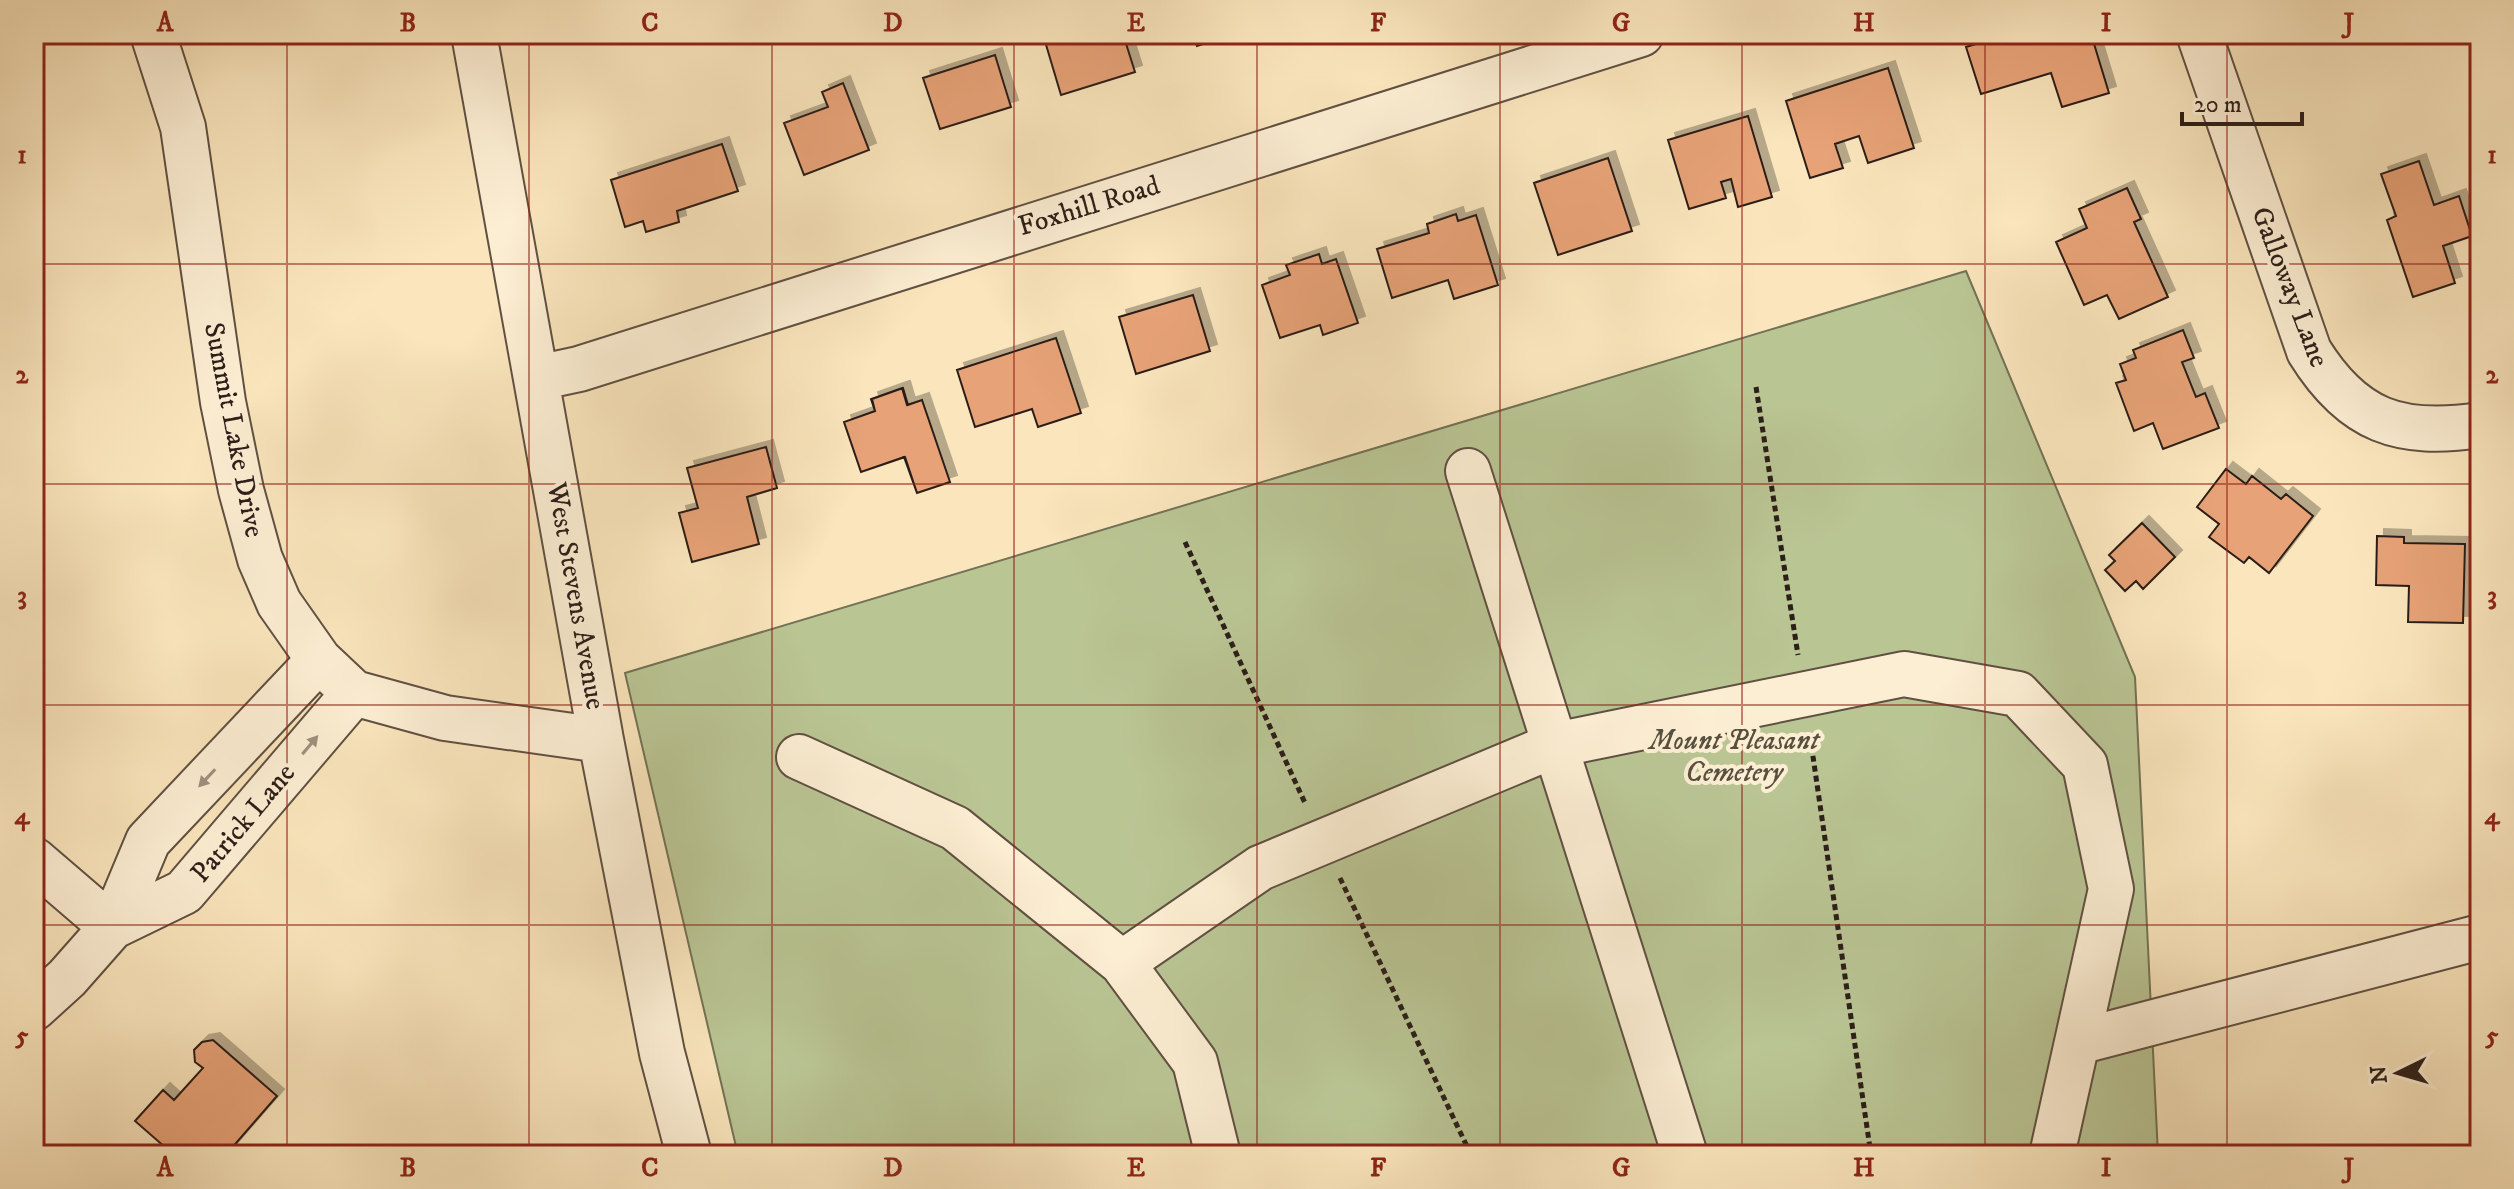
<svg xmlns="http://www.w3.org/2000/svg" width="2514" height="1189" font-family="'IM FELL DW Pica',serif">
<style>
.green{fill:#bac594;stroke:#737256;stroke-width:2}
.building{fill:#e7a277;stroke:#2c1e19;stroke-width:2;filter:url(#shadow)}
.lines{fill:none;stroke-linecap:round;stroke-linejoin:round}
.minor-casing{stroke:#605042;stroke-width:48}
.path{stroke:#2c1e19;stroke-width:5;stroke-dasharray:6 4;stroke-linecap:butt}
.minor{stroke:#fceed3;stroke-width:44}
.oneway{fill:#9e907f}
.grid{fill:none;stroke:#8f2418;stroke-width:2;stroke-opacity:0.55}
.labels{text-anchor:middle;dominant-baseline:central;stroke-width:8;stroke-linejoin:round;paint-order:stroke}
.street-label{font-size:28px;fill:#2c1e19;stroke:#fceed3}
.park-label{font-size:28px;font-style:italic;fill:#57503e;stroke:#fceed3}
.neatline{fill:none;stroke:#8f2418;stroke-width:3}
.grid-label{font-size:26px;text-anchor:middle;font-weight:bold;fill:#8f2418}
</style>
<defs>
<filter id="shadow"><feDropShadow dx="7" dy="-7" stdDeviation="0" flood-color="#0004"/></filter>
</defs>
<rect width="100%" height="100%" fill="#fae5bc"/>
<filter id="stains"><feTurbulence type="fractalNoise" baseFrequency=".0025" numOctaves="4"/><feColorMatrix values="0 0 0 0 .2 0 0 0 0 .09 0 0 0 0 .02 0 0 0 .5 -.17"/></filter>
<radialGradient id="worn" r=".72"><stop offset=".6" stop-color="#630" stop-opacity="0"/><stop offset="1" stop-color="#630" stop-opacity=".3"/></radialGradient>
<path class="green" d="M 1966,271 L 2135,677 L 2158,1155 L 738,1155 L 625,673 Z"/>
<path class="building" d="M 1058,34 L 1123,34 L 1135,72 L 1061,95 L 1044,38 Z
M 1193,34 L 1234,34 L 1197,46 Z
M 2008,34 L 2091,34 L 2109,93 L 2062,107 L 2051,73 L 1981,94 L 1966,47 Z
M 995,55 L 1011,107 L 940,129 L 923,78 Z
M 1888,68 L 1914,148 L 1868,163 L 1859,136 L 1835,144 L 1843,168 L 1810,178 L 1786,101 Z
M 843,83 L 869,150 L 804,175 L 784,123 L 828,107 L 822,92 Z
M 1748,116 L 1772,197 L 1738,207 L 1731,179 L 1721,182 L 1726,198 L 1689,209 L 1668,140 Z
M 722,144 L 738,191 L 677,211 L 679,222 L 646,232 L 643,221 L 625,227 L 611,180 Z
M 1608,158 L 1632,231 L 1558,255 L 1534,183 Z
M 2419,161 L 2434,205 L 2459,196 L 2472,236 L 2443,246 L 2455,283 L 2413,297 L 2387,220 L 2396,216 L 2381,174 Z
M 2127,188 L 2141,219 L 2134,222 L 2168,297 L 2119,319 L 2107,295 L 2084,305 L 2056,242 L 2087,228 L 2079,209 Z
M 1456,214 L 1458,221 L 1476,215 L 1498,285 L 1454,299 L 1448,280 L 1392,298 L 1377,249 L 1429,233 L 1427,224 Z
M 1319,254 L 1322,264 L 1336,259 L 1358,323 L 1323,335 L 1320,325 L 1280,338 L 1262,285 L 1290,275 L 1286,265 Z
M 1193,295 L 1210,351 L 1136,374 L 1119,317 Z
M 2183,330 L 2194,358 L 2182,362 L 2196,397 L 2205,393 L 2219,428 L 2163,449 L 2153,423 L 2134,431 L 2116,383 L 2126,380 L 2120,364 L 2136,358 L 2133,350 Z
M 1056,338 L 1081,413 L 1038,427 L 1032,409 L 975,427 L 957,370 Z
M 902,388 L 907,405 L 922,400 L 950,482 L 917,493 L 904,457 L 861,472 L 844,422 L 875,411 L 871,399 Z
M 903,388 L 908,405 L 922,400 L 950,482 L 917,493 L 905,457 L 861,472 L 844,422 L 875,411 L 872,399 Z
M 766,447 L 777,488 L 747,497 L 759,544 L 692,562 L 679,513 L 698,508 L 687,468 Z
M 2226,469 L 2246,484 L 2252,476 L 2281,499 L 2286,494 L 2313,516 L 2269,573 L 2249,557 L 2244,563 L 2209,537 L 2219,524 L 2197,507 Z
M 2142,523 L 2175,557 L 2143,589 L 2136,581 L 2125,591 L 2105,570 L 2115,561 L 2109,555 Z
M 2377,536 L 2404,537 L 2404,543 L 2465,544 L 2463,623 L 2408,622 L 2409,586 L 2376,585 Z
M 213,1040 L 277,1096 L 230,1150 L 232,1155 L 174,1155 L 135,1121 L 163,1090 L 174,1100 L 203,1068 L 195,1062 L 194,1050 L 202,1042 Z"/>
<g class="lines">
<defs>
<path id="minor" d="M 153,34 L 183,127 L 223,402 L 241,490 L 260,559 L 279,603 L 319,660 L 354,693 L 445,718 L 601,740
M 474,34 L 601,740 L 662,1053 L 689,1155
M 2199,34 L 2309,351 C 2353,422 2400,437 2480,425
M 537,378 L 579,369 L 1641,34
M 1468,471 L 1685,1155
M 799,757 L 955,828 L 1122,963 L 1195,1062 L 1218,1155
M 34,860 L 112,927
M 112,927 L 184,892 L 354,693
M 1122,963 L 1260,868 L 1555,745 L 1904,674 L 2018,694 L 2085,765 L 2111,889 L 2052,1155
M 34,1008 L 67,978 L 112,927 L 148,841 L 319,660
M 2078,1042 L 2480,937"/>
</defs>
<use href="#minor" class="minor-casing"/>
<path class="path" d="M 1756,387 L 1798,655
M 1185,542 L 1305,803
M 1810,736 L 1871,1155
M 1340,878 L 1471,1155"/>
<use href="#minor" class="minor"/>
</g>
<defs><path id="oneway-solid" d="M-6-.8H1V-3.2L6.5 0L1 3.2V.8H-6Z" transform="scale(2)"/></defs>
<g class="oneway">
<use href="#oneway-solid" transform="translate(310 745) rotate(-50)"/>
<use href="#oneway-solid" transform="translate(207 778) rotate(133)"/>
</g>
<path class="grid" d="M 287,34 L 287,1155M 529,34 L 529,1155M 772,34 L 772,1155M 1014,34 L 1014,1155M 1257,34 L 1257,1155M 1500,34 L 1500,1155M 1742,34 L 1742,1155M 1985,34 L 1985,1155M 2227,34 L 2227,1155M 34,264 L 2480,264M 34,484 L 2480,484M 34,705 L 2480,705M 34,925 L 2480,925"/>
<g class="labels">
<g class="street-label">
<text transform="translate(1089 206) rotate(-17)">Foxhill Road</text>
<text transform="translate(2290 287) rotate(69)">Galloway Lane</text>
<text transform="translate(234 430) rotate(79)">Summit Lake Drive</text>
<text transform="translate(576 596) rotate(80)">West Stevens Avenue</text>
<text transform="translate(243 823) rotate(-50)">Patrick Lane</text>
</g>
<g class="park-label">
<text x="1734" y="740">Mount Pleasant<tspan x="1734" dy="32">Cemetery</tspan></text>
</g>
</g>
<rect width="2514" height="1189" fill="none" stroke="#fae5bc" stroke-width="88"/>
<g transform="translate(2398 1073) rotate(265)" stroke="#fceed3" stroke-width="6" paint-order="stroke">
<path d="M0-6L14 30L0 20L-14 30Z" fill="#2c1e19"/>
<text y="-12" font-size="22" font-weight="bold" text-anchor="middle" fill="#2c1e19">N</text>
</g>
<path d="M2182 112v12h120v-12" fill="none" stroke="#2c1e19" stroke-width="4"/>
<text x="2194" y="112" font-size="24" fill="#2c1e19" stroke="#fceed3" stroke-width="6" paint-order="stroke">20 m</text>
<rect x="44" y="44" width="2426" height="1101" class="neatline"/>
<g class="grid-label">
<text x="165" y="31">A</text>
<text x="408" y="31">B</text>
<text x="650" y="31">C</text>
<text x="893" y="31">D</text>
<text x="1136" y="31">E</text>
<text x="1378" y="31">F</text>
<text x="1621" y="31">G</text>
<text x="1864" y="31">H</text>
<text x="2106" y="31">I</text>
<text x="2349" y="31">J</text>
<text x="22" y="163">1</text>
<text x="2492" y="163">1</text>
<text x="22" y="383">2</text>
<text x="2492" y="383">2</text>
<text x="22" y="604">3</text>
<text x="2492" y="604">3</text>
<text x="22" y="824">4</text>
<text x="2492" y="824">4</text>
<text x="22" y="1044">5</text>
<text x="2492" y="1044">5</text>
<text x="165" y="1176">A</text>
<text x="408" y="1176">B</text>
<text x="650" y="1176">C</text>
<text x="893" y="1176">D</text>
<text x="1136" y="1176">E</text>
<text x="1378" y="1176">F</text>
<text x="1621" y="1176">G</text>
<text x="1864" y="1176">H</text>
<text x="2106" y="1176">I</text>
<text x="2349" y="1176">J</text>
</g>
<rect width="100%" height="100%" filter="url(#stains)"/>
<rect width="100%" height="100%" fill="url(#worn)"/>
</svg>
